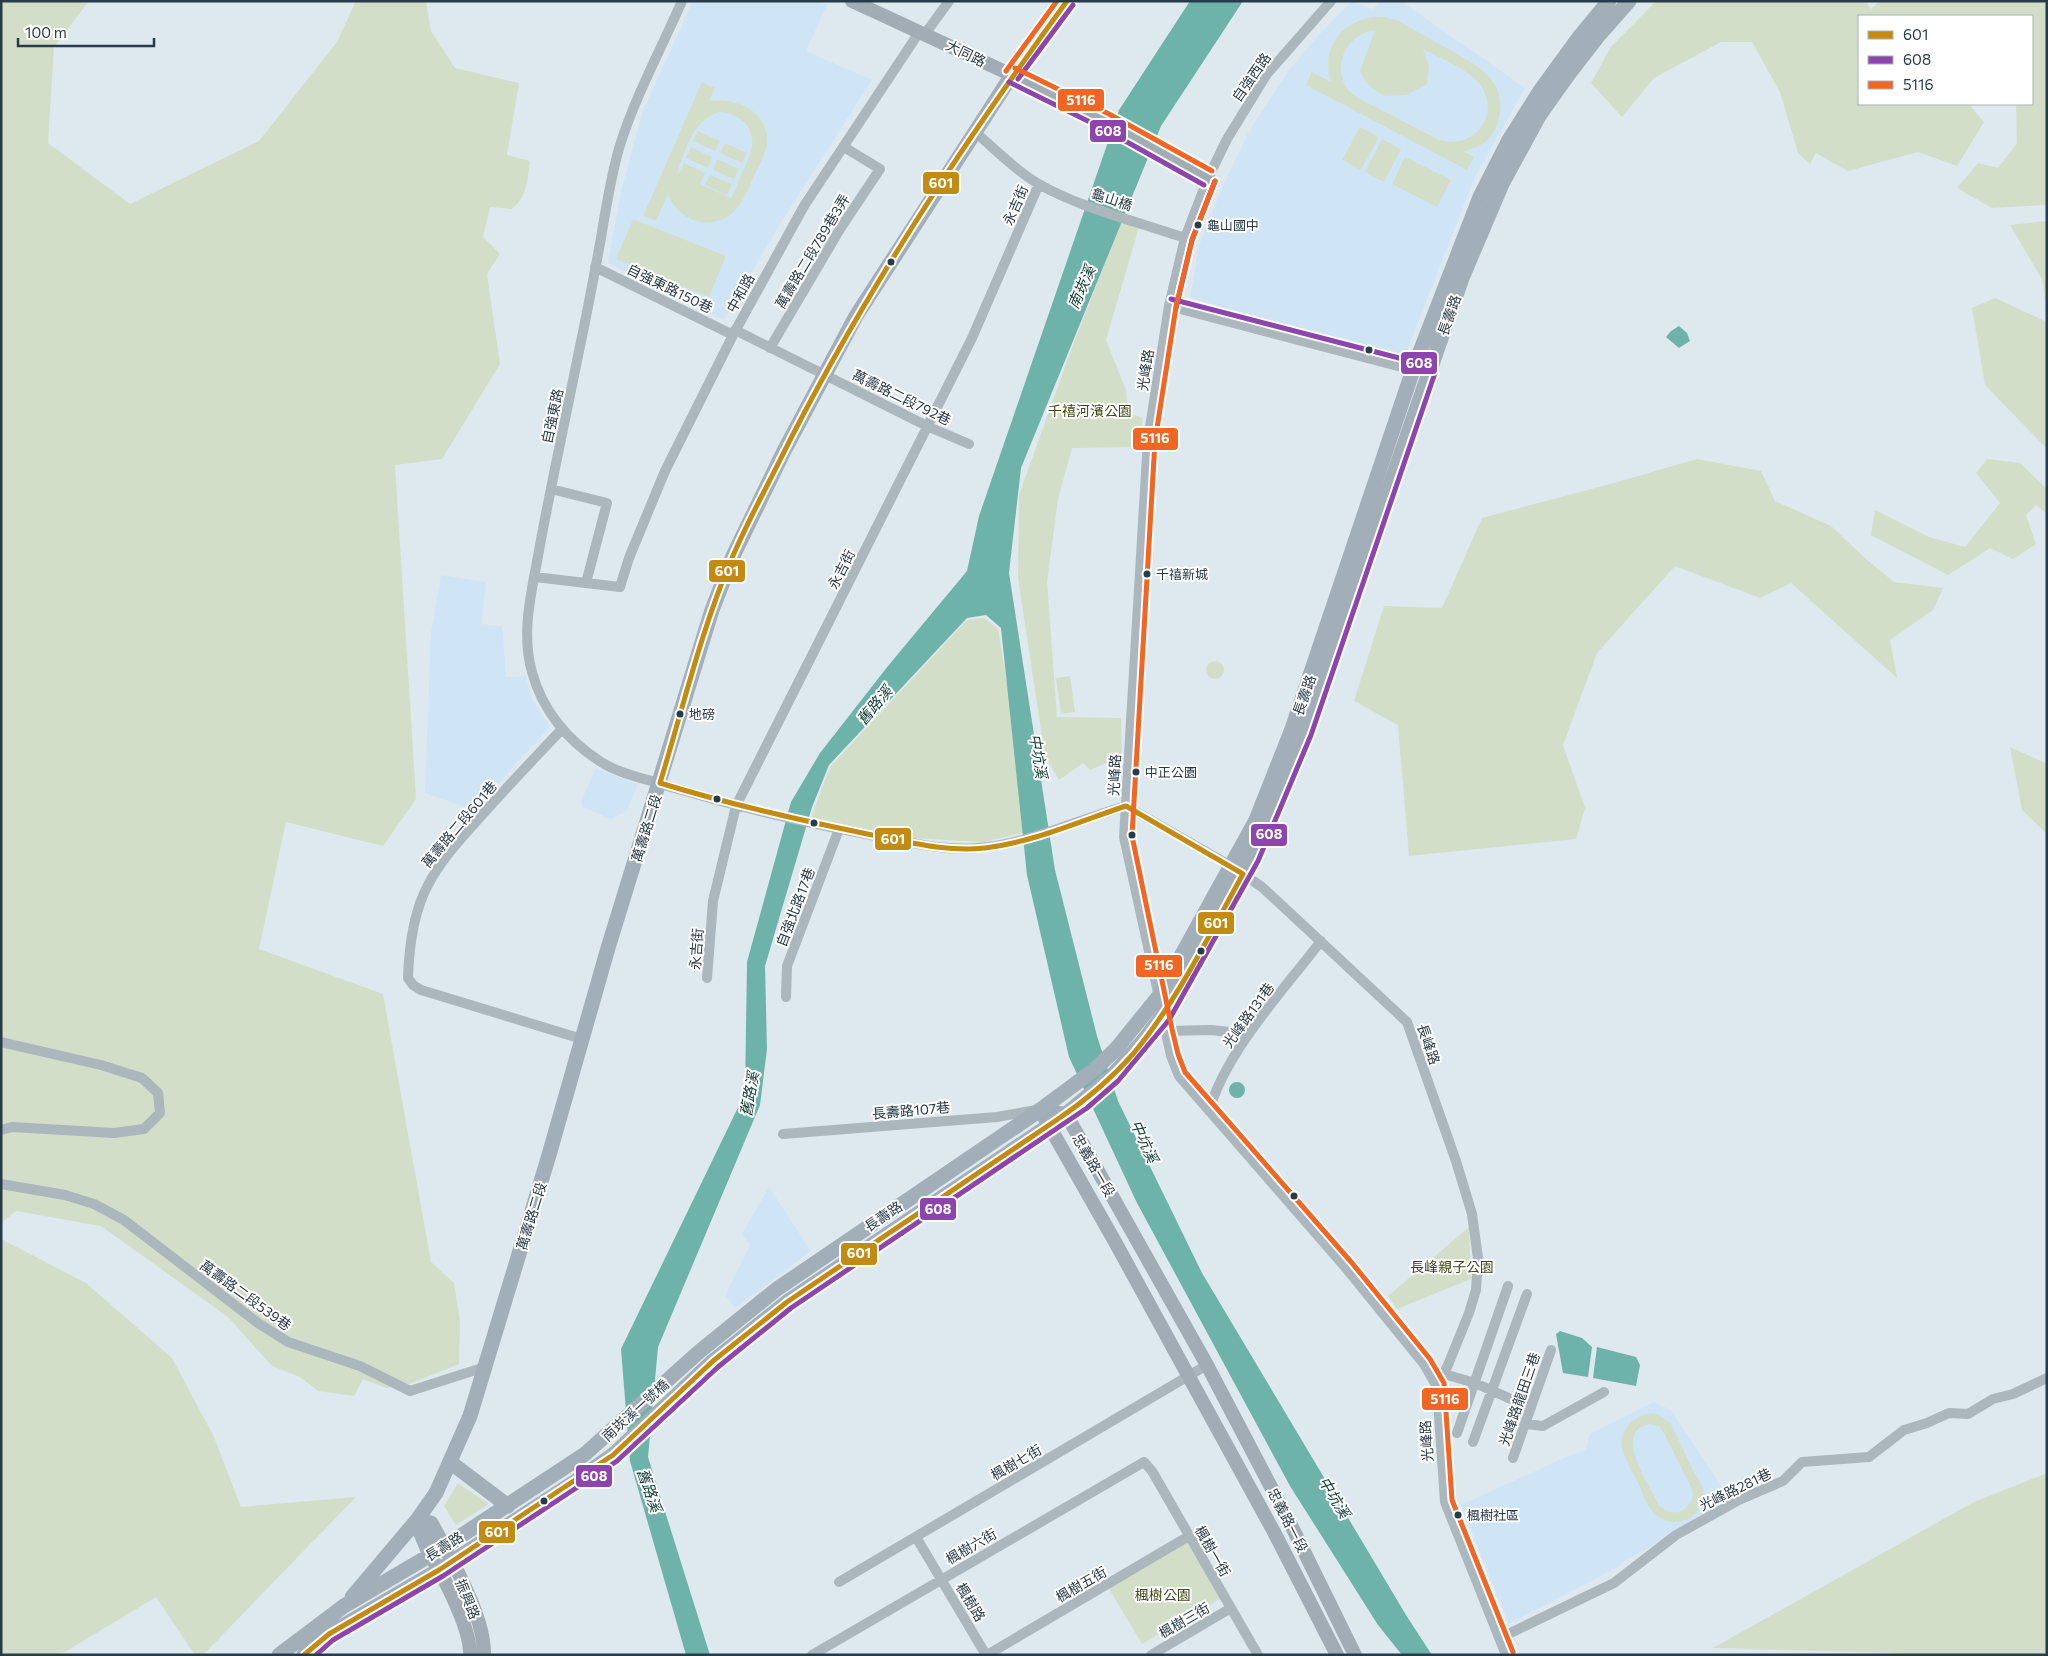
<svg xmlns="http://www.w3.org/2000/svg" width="2048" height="1656" font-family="Commissioner,'Noto Sans TC',sans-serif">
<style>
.built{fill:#cfe5f6}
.green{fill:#d3dec8;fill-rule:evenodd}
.water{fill:#6eb3a9}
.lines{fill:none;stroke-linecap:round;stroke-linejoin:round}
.street{stroke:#acb6bd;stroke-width:10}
.secondary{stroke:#a1acb4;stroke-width:14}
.primary{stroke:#a2afb8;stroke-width:15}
.bus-1-casing{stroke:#fff;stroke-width:9}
.bus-2-casing{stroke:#fff;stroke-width:9}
.bus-3-casing{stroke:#fff;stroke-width:9}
.bus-1{stroke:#c38b12;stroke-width:5}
.bus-2{stroke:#8e44ad;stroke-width:5}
.bus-3{stroke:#f26522;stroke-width:5}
.bus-dot{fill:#283b49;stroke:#fff;stroke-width:2}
.labels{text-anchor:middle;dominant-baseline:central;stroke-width:4;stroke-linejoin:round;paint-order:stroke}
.bus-label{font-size:13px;fill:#283b49;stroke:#fff;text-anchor:start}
.street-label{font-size:14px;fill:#283b49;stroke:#fff}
.park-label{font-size:14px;fill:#3e4816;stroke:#fff}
.water-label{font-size:15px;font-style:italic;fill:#0e3a32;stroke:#fff}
.line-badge{stroke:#fff;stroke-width:2}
.badge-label{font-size:14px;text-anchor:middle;font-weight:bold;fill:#fff}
</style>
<rect width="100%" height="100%" fill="#dee8ef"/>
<path class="built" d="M 693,1 L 817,1 L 827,5 L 806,51 L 872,80 L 778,227 L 724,320 L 684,302 L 608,263 L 621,192 L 642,113 Z
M 1352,1 L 1372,9 L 1383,1 L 1401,1 L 1525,88 L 1474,179 L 1404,358 L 1190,298 L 1199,245 L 1222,188 L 1248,133 L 1288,71 L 1317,37 Z
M 441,575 L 486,582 L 481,624 L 502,626 L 506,677 L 526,676 L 531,698 L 550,727 L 474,810 L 425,793 L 431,633 Z
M 596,768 L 638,785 L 627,811 L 611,819 L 583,807 L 581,801 Z
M 769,1187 L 811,1251 L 735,1308 L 725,1295 L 750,1245 L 742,1234 Z
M 1654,1402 L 1671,1410 L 1731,1501 L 1621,1563 L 1620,1566 L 1509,1624 L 1461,1505 L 1568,1456 L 1579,1453 L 1586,1449 L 1590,1434 Z"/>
<path class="green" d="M 1,1 L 89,1 L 54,47 L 48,143 L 130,204 L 259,141 L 337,42 L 356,1 L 426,1 L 431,31 L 455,68 L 519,83 L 507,155 L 530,161 C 527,181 528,195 512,209 L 490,207 L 483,237 L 500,254 L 487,274 L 500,364 L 442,459 L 395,465 L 416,799 L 383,846 L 286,822 L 259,949 L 383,994 L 431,1262 L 454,1283 L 460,1321 L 459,1364 L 409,1384 L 386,1388 L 363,1379 L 354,1396 L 318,1391 L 300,1377 L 272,1366 L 228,1317 L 101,1226 L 16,1211 L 1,1223 Z
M 1656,1 L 1866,1 L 1871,9 L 1880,1 L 2047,1 L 2047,205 L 1992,208 L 1957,188 L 1978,163 L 1998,168 L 2017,143 L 2016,104 L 2032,104 L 2032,16 L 1859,16 L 1859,104 L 1969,104 L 1984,122 L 1957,166 L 1918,152 L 1848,171 L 1816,153 L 1810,164 L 1798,153 L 1780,92 L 1752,42 L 1721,42 L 1654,78 L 1622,117 L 1591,83 L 1611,47 Z
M 1372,17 L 1384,17 L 1397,20 C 1414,30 1431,39 1448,49 C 1479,66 1511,82 1497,124 C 1493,139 1479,149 1463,151 L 1474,157 L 1467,170 L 1306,85 L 1312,72 L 1331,82 C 1321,48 1339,24 1372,17 ZM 1375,30 L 1360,71 L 1366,83 L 1383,96 L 1406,95 L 1427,84 L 1429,66 L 1423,49 C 1439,58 1471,70 1481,86 C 1501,116 1474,150 1439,140 L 1358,98 C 1351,93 1345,88 1343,80 C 1335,57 1352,33 1375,30 Z
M 702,82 L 715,88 L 709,101 C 735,98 767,109 767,141 C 767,153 759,165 754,176 C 745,197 737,218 713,222 C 704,223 695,222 687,217 C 678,211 671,204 668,194 L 656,221 L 643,216 ZM 720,112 C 739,114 755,126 752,147 C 750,156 745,165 742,173 C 738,181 736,190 731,198 L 700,184 L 705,173 L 684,163 L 679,173 L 677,173 C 686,149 693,119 720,112 Z
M 1360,127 L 1379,137 L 1361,170 L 1342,160 Z
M 698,131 L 720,141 L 715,151 L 693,141 Z
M 1382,139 L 1401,149 L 1384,182 L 1365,172 Z
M 725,143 L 747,153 L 742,163 L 720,153 Z
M 691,147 L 712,157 L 708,168 L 686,158 Z
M 1405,157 L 1451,180 L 1437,207 L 1392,184 Z
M 717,159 L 739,169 L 734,179 L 713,170 Z
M 710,175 L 732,184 L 727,195 L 705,185 Z
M 633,219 L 726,256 L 709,297 L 616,259 Z
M 2047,221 L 2047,316 L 2042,279 L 2010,225 Z
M 1121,222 L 1139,227 L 1106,340 L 1126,390 L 1128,413 L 1143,418 L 1138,447 L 1072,448 L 1058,499 L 1047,582 L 1057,717 L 1121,718 L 1122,760 L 1106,763 L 1090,770 L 1083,763 L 1059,780 L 1045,756 L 1018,578 L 1019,495 L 1070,353 Z
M 1995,298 L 2047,322 L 2047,449 L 1985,385 L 1972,308 Z
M 1697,459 L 1761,471 L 1775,501 L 1831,526 L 1866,559 L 1894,582 L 1943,588 L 1933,610 L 1890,640 L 1897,678 L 1791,583 L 1760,598 L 1675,566 L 1597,653 L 1563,745 L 1585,808 L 1576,839 L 1409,856 L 1398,725 L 1354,701 L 1384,606 L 1442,608 L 1482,518 L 1614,483 Z
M 1987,459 L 2020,463 L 2047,489 L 2047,514 L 2036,505 L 2026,515 L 2036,544 L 2013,559 L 1990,548 L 1948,575 L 1871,535 L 1875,510 L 1929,537 L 1965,547 L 2000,503 L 1976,473 Z
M 984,618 L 998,629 L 1031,831 L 983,842 L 911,838 L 811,818 L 830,767 L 967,620 Z
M1206 670a9 9 0 1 1 18 0a9 9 0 1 1-18 0Z
M 1070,676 L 1075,712 L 1061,714 L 1056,678 Z
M 2010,747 L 2047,764 L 2047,834 L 2022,810 Z
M 1469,1227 L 1471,1279 L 1397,1309 L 1388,1296 Z
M 1,1239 L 86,1283 L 172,1358 L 214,1437 L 241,1507 L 356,1497 L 203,1655 L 195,1655 L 156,1597 L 60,1655 L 1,1655 Z
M 1652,1413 L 1662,1417 L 1671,1424 C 1679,1440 1686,1456 1694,1472 C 1697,1477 1701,1484 1703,1489 C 1705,1502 1697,1516 1686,1520 C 1677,1524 1664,1522 1657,1516 C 1648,1509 1643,1494 1638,1483 C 1633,1473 1627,1463 1623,1452 C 1616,1431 1633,1416 1652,1413 ZM 1650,1424 L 1659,1426 L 1664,1433 L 1692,1489 L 1693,1498 C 1685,1513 1672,1518 1659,1505 C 1650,1486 1611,1430 1650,1424 Z
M 2047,1473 L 2047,1655 L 1900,1655 L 1893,1653 L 1713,1648 L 1974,1502 Z
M 458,1483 L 489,1504 L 456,1525 L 444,1506 Z
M 1187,1541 L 1220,1599 L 1142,1644 L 1108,1587 Z"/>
<path class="water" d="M 1190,1 L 1243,1 L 1161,126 L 1021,468 L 1009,573 L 1055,870 L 1097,1036 L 1118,1101 L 1202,1273 L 1406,1615 L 1432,1655 L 1402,1655 L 1378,1625 L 1290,1486 L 1137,1203 L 1069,1057 L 1027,875 L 1001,628 L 986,615 L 967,618 L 829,765 L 812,807 L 765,966 L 767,1049 L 760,1105 L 658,1347 L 648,1457 L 710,1655 L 686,1655 L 630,1461 L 621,1349 L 745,1093 L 747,962 L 791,802 L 820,753 L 888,666 L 967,571 L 979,516 L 1119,110 Z
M 1679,326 L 1687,333 L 1690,341 L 1679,348 L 1666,337 L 1671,331 Z
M1229 1090a8 8 0 1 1 16 0a8 8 0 1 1-16 0Z
M 1560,1331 L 1582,1338 L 1592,1347 L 1588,1377 L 1563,1373 L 1556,1334 Z
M 1597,1347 L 1636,1357 L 1640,1365 L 1636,1386 L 1593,1378 Z"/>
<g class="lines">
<path class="street" d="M 682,1 C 661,49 636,95 620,145 C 611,175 606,207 601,238 C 594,276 587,314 579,351 C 566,416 552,480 540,545 C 533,587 520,630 532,672 C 542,710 568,741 601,762 C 622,775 648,779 671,787 C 738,807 806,823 876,836 C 909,842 943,851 977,848 C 1029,844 1077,820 1126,806
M 925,34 L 949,1
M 975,132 C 995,149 1015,170 1037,183 C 1082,209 1136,221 1185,238
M 595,267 L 733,335
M 1169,306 L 1417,371
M 735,330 L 929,427 L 969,444
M 770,348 L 840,229 L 880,169 L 844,147
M 551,489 L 607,503 L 586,583
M 535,577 L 620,587 L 629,558 L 665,471 L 733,335 L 804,206 L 920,31
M 562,729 C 532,761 502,792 474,824 C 457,843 439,863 428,885 C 413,913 409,946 408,978 L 413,985 L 421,990 L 582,1039
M 1126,806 L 1231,866 L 1262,887 L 1407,1022 L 1456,1161 L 1472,1214 L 1478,1258 L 1476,1290 L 1469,1313 L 1448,1365 L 1437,1387
M 707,978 L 713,901 L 736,806 L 972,338 L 1039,184
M 786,997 L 787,966 L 839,829
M 1159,997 L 1124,837 L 1148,440 L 1169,306 L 1185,238 L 1208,178 L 1227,139 L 1267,74 L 1331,1
M 1162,1014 L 1171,1056 L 1179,1076 L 1346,1268 L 1424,1364 L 1437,1387 L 1445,1502 L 1506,1655
M 1165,1031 L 1211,1030 L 1249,1034
M 1,1042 L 101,1065 L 142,1078 L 158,1093 L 160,1113 L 144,1129 L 114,1133 L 12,1127 L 1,1130
M 1209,1111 C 1226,1051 1283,991 1321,941
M 783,1134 L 997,1117 L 1036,1110
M 1,1184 L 65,1195 L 94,1204 L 124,1220 L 258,1323 L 288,1342 L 360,1366 L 410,1391 L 485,1367
M 1444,1374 L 1475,1383 L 1531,1408
M 1526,1424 L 1543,1426 L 1604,1392
M 1457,1433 L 1508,1286
M 1473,1442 L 1527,1294
M 1513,1458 L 1551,1350
M 916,1537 L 986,1655
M 839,1582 L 1207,1365
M 1500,1638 L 1614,1583 L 1676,1535 L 1739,1500 L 1783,1481 L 1802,1462 L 1869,1457 L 1904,1430 L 1927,1423 L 1949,1413 L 1968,1414 L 1993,1399 L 2013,1394 L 2047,1378
M 812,1655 L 1144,1462 L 1152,1471 L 1258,1655
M 987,1655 L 1189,1536
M 1151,1655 L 1231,1608"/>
<path class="secondary" d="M 852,1 L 1012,75 L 1105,121 L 1208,178
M 1040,1110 L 1066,1114 L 1207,1365 L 1292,1527 L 1355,1655
M 1043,1115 L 1114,1240 L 1274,1532 L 1337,1655
M 444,1547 C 460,1574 485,1623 484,1655
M 433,1560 C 446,1581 471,1630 470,1655"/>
<path class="primary" d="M 450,1462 L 508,1506
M 417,1520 L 431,1523 L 444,1547
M 417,1520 L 420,1531 L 430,1555
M 352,1597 L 417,1520 L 436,1493 L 470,1416 L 549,1155 L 608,948 L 712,610 L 733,556 L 784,451 L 856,316 L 1012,75 L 1067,1
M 329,1634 L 439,1570 L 579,1479 L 613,1455 L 713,1361 L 787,1302 L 1066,1114 L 1112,1076 L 1143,1041 L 1163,1015 L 1235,889 L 1268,822 L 1304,733 L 1462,278 L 1502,184 L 1539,116 L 1568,75 L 1599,35 L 1629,1
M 279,1655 L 344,1606 L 444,1547 L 585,1454 L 700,1351 L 777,1289 L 1040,1110 L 1094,1070 L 1116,1049 L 1159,996 L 1256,820 L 1292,729 L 1413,370 L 1480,197 L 1509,140 L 1540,91 L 1580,36 L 1609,1
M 304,1655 L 329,1634 L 333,1627"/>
<defs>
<path id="bus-1" d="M 660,783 C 683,708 701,630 732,558 C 746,525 763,494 779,462 C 860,299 960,148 1067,1
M 660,783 C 731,805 803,821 877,836 C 912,843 948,852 985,848 C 1034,842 1080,821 1126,806
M 304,1655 L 329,1634 L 439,1570 L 613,1455 L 713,1361 L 787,1302 L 1058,1119 C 1086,1100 1111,1079 1133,1054 C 1178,1000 1209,935 1243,874 L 1126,806"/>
<path id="bus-2" d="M 1018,79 L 1073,5
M 1009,82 L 1102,128 L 1204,185
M 1176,308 L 1192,240 L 1215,181
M 316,1655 L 333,1640 L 443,1576 L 617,1461 L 718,1367 L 791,1308 L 1087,1108 L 1118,1081 L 1169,1020 L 1258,861 L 1311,735 L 1435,373 L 1434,369 L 1430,366 L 1171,299"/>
<path id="bus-3" d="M 1015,68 L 1109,114 L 1212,171
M 1006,71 L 1057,1
M 1215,181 L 1192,240 L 1176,307 L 1155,441 L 1132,836 L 1172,1029 L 1178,1054 L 1185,1072 L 1352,1263 L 1430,1359 L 1444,1383 L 1452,1500 L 1513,1652"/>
</defs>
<use href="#bus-1" class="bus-1-casing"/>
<use href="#bus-2" class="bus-2-casing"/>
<use href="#bus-3" class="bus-3-casing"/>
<use href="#bus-1" class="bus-1"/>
<use href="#bus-2" class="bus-2"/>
<use href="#bus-3" class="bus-3"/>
</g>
<g class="bus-dot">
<circle cx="1198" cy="225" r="4.5"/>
<circle cx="891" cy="262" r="4.5"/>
<circle cx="1369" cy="350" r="4.5"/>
<circle cx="1147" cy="574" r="4.5"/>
<circle cx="680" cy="714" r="4.5"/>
<circle cx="1136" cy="772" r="4.5"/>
<circle cx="717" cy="799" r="4.5"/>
<circle cx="814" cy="823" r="4.5"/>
<circle cx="1132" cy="835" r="4.5"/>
<circle cx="1201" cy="951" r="4.5"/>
<circle cx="1294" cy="1196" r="4.5"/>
<circle cx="544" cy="1501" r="4.5"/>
<circle cx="1458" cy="1515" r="4.5"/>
</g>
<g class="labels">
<g class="bus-label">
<text x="1207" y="225">龜山國中</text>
<text x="1156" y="574">千禧新城</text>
<text x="689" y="714">地磅</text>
<text x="1145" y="772">中正公園</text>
<text x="1467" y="1515">楓樹社區</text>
</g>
<g class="street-label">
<text transform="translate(966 53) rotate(26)">大同路</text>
<text transform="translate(1251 77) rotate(-55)">自強西路</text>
<text transform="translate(1112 199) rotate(18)">龜山橋</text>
<text transform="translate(1015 205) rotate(-66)">永吉街</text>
<text transform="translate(812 251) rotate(-59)">萬壽路二段789巷3弄</text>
<text transform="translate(670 288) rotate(26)">自強東路150巷</text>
<text transform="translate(740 293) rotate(-61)">中和路</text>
<text transform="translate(1449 315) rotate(-71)">長壽路</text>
<text transform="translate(1145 370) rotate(-81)">光峰路</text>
<text transform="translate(902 397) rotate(26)">萬壽路二段792巷</text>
<text transform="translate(552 416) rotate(-78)">自強東路</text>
<text transform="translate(841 569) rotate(-63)">永吉街</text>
<text transform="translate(1304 695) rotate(-71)">長壽路</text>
<text transform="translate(1114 775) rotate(-87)">光峰路</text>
<text transform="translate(459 824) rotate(-50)">萬壽路二段601巷</text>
<text transform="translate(646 828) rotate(-73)">萬壽路二段</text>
<text transform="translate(795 907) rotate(-69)">自強北路17巷</text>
<text transform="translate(696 949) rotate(-86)">永吉街</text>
<text transform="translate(1248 1015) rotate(-54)">光峰路131巷</text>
<text transform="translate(1429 1044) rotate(71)">長峰路</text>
<text transform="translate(911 1110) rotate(-5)">長壽路107巷</text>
<text transform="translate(1094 1165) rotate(60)">忠義路一段</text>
<text transform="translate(531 1216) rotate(-73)">萬壽路二段</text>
<text transform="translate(883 1216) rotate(-34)">長壽路</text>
<text transform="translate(246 1295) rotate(36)">萬壽路二段539巷</text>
<text transform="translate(1519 1399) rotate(-71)">光峰路龍田三巷</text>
<text transform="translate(635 1410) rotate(-42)">南崁溪一號橋</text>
<text transform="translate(1426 1441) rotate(-94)">光峰路</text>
<text transform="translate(1016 1462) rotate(-30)">楓樹七街</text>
<text transform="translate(1735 1489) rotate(-26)">光峰路281巷</text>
<text transform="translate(1288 1520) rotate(63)">忠義路一段</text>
<text transform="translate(444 1546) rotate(-32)">長壽路</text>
<text transform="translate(971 1546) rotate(-30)">楓樹六街</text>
<text transform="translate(1213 1551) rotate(60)">楓樹一街</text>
<text transform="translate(1081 1584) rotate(-30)">楓樹五街</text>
<text transform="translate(468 1599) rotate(68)">振興路</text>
<text transform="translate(971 1602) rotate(59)">楓樹路</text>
<text transform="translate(1184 1620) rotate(-30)">楓樹三街</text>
</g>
<g class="park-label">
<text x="1090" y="410">千禧河濱公園</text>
<text x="1452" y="1266">長峰親子公園</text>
<text x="1163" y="1594">楓樹公園</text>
</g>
<g class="water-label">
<text transform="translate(1081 287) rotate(-66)">南崁溪</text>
<text transform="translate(874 705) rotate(-50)">舊路溪</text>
<text transform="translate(1039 756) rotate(81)">中坑溪</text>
<text transform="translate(749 1094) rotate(-80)">舊路溪</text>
<text transform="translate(1145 1141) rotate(66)">中坑溪</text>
<text transform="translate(650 1490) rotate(71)">舊路溪</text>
<text transform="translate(1335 1497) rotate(59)">中坑溪</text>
</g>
</g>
<g class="line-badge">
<rect x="1057" y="88" width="48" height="24" rx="5" fill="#f26522"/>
<rect x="1089" y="119" width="38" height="24" rx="5" fill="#8e44ad"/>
<rect x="922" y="171" width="38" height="24" rx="5" fill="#c38b12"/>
<rect x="1400" y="351" width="38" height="24" rx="5" fill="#8e44ad"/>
<rect x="1132" y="427" width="47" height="24" rx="5" fill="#f26522"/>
<rect x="708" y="559" width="38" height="24" rx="5" fill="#c38b12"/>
<rect x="1250" y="823" width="38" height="24" rx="5" fill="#8e44ad"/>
<rect x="874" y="827" width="38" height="24" rx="5" fill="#c38b12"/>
<rect x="1197" y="911" width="38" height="24" rx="5" fill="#c38b12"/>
<rect x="1135" y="954" width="48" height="24" rx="5" fill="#f26522"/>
<rect x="919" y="1197" width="38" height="24" rx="5" fill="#8e44ad"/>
<rect x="840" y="1242" width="38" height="24" rx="5" fill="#c38b12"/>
<rect x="1421" y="1387" width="48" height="24" rx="5" fill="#f26522"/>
<rect x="575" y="1464" width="38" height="24" rx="5" fill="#8e44ad"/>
<rect x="478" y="1520" width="38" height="24" rx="5" fill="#c38b12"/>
</g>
<g class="badge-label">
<text x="1081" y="105">5116</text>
<text x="1108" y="136">608</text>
<text x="941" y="188">601</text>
<text x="1419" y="368">608</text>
<text x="1155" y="443">5116</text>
<text x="727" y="576">601</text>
<text x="1269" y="839">608</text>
<text x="893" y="844">601</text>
<text x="1216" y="928">601</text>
<text x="1159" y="970">5116</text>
<text x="938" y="1214">608</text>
<text x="859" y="1258">601</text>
<text x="1445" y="1404">5116</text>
<text x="594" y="1481">608</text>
<text x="497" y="1537">601</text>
</g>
<rect width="2048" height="1656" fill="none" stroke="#283b49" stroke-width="5"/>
<rect x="1858" y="15" width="175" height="90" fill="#ffffff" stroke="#a9b1b6"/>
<rect x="1868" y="31" width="25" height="8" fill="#c38b12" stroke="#a9b1b6"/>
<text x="1903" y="40" font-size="15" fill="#283b49">601</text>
<rect x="1868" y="56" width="25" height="8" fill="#8e44ad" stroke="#a9b1b6"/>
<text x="1903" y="65" font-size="15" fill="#283b49">608</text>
<rect x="1868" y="81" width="25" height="8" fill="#f26522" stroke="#a9b1b6"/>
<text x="1903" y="90" font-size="15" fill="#283b49">5116</text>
<path d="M18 38v8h136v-8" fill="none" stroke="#283b49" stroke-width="2.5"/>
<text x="25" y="38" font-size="15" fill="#283b49" stroke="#ffffff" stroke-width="4" paint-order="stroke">100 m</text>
</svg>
